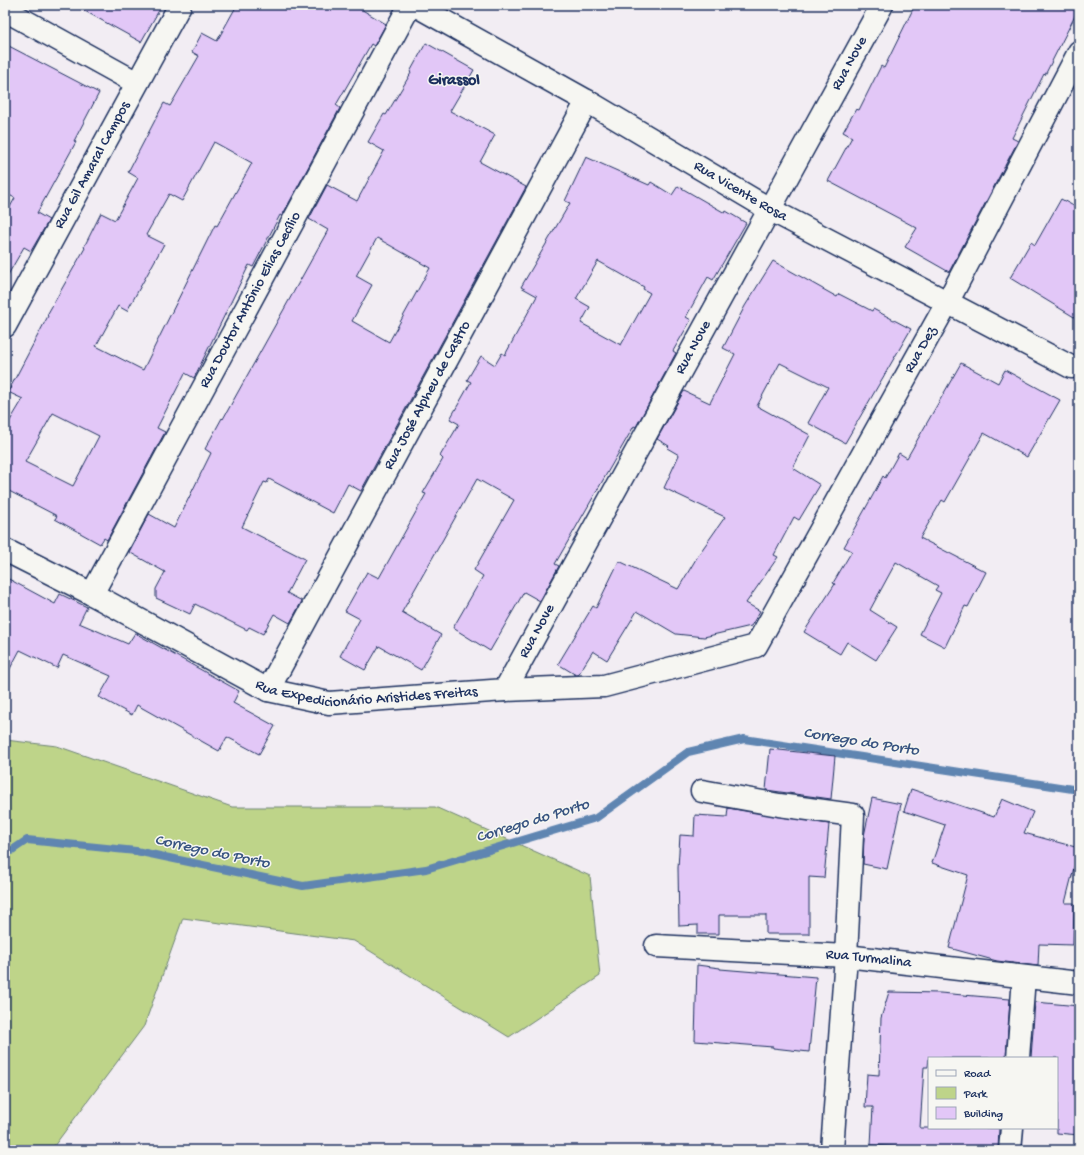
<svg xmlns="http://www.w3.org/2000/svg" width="1084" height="1155" font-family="'Gochi Hand',sans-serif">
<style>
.green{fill:#bed489;stroke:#6c8274}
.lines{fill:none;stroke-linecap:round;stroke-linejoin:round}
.stream{stroke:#5f85b1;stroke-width:8}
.building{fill:#e2c7f7;stroke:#1b2f5e;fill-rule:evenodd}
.minor-casing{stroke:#1b2f5e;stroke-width:25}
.minor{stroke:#f6f6f2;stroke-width:22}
.labels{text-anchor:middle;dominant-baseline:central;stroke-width:3;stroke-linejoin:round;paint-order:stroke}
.street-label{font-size:15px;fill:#1b2f5e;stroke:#f6f6f2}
.neighbourhood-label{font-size:16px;font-weight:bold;fill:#1b2f5e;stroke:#f6f6f2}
.water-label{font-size:16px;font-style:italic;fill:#375380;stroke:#f6f6f2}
</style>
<rect width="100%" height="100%" fill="#f2edf3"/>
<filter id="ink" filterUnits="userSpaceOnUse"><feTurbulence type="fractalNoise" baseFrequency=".025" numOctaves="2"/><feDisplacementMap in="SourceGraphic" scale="8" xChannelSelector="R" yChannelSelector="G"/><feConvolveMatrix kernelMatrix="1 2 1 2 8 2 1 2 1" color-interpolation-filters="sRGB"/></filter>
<g filter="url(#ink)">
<path class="green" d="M 5,740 L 57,746 L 232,807 L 435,807 L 590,876 L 600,976 L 509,1037 L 354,941 L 183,918 L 144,1026 L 51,1150 L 5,1150 Z"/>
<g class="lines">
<path class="stream" d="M 5,855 L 27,840 L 136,851 L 303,886 L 426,869 L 596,818 L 688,752 L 744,739 L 1079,790"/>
</g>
<path class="building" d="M 74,5 L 162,5 L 141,42 Z
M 237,5 L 354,5 L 386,24 L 374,46 L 371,44 L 336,105 L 340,108 L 282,216 L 280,215 L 253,267 L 249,265 L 194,378 L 185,373 L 157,428 L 165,432 L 107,540 L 104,538 L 100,544 L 55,519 L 57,516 L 9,491 L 5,497 L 5,429 L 23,399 L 8,392 L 48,316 L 47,315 L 85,248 L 84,247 L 101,213 L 115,220 L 138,178 L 128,172 L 164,103 L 170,106 L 199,56 L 192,52 L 202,33 L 217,41 ZM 214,142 L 252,163 L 217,226 L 215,225 L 143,370 L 96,346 L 118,306 L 127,311 L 164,244 L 146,235 L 169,194 L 182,201 ZM 53,413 L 99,436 L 73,486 L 25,462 Z
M 915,5 L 1079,5 L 1079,8 L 1045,75 L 1044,74 L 1012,138 L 1018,141 L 949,272 L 905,247 L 917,228 L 828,181 L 852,137 L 843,132 L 856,109 L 859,110 L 881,66 L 884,68 Z
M 426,43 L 474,70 L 450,111 L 495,135 L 480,162 L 526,187 L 361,491 L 348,484 L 333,513 L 269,479 L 267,483 L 264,482 L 242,527 L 305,559 L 287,593 L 302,601 L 290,623 L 274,614 L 263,634 L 249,627 L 247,630 L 195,604 L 190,614 L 156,598 L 156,589 L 165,572 L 129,552 L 149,514 L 174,528 L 211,453 L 205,449 L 222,418 L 223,419 L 328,230 L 309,219 L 327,185 L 357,201 L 384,151 L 368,142 L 384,114 L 386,115 L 411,73 L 410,72 ZM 377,238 L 430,268 L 389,342 L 352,321 L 372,285 L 356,276 Z
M 5,44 L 99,93 L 74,141 L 76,142 L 37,213 L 49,220 L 31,251 L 24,247 L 5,280 L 5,216 L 15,198 L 5,193 Z
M 586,157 L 649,185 L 651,182 L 672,195 L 678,186 L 725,213 L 726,211 L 746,223 L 713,280 L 708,277 L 686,317 L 691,320 L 673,351 L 676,353 L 636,427 L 634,426 L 555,564 L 559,566 L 540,601 L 524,592 L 490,651 L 453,628 L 483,576 L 474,570 L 514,500 L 477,479 L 402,612 L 441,635 L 421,670 L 379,646 L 365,670 L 340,656 L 360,619 L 345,611 L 367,572 L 379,578 L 426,494 L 423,493 L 443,459 L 440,456 L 459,424 L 450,419 L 471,382 L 467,380 L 481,356 L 495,365 L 502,353 L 505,355 L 537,296 L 521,287 L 570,203 L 565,201 ZM 598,261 L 644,287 L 643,289 L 650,293 L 621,345 L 581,323 L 590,307 L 576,299 Z
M 1061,199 L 1079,209 L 1079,320 L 1010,278 L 1031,242 L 1035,245 Z
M 773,261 L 837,297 L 839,294 L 872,311 L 873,309 L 911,329 L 845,443 L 808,423 L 828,387 L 780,363 L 757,406 L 810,435 L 793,468 L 820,485 L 799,520 L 794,517 L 774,555 L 778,557 L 746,603 L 760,611 L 751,626 L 704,637 L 676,634 L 637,611 L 607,660 L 593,651 L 578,675 L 576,675 L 558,664 L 593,606 L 596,608 L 619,561 L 678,589 L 699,554 L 725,517 L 664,488 L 679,455 L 667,448 L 669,446 L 657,439 L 684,391 L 710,403 L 735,354 L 723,348 L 745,306 Z
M 961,363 L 998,383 L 1005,370 L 1060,400 L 1027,457 L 984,433 L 945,502 L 942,500 L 920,538 L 986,572 L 968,607 L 965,606 L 945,647 L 920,634 L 941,593 L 935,590 L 938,586 L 896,562 L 870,610 L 897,627 L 876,660 L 847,642 L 840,654 L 804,632 L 835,584 L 833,583 L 852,551 L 844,547 L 873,495 L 883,476 L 885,478 L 899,453 L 907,458 Z
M 5,577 L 55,604 L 60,594 L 87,607 L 79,623 L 128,644 L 135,633 L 239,691 L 233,703 L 275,726 L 259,754 L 227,737 L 219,751 L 137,705 L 132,715 L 99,697 L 111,676 L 63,655 L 57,668 L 20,650 L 5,678 Z
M 770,749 L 835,756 L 831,799 L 766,790 Z
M 911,789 L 994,817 L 1002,799 L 1033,812 L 1024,833 L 1079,848 L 1065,903 L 1074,903 L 1073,945 L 1039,944 L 1038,966 L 997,961 L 949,948 L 968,875 L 932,863 L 945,825 L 904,811 Z
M 872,798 L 901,804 L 887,869 L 863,864 L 864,836 Z
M 728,808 L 829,824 L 824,878 L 809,877 L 809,934 L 766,934 L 766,915 L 719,915 L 719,934 L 698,934 L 698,925 L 679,926 L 678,868 L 680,835 L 694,836 L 695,815 L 727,817 Z
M 697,965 L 720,968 L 720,969 L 816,977 L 809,1052 L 773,1048 L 773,1047 L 695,1041 Z
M 889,992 L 940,993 L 1010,999 L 1006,1058 L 929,1058 L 928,1067 L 924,1067 L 920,1128 L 999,1128 L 998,1150 L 929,1150 L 929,1148 L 871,1145 L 873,1107 L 865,1107 L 867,1074 L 879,1075 L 881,1018 Z
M 1035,1002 L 1079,1006 L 1079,1135 L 1057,1133 L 1057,1058 L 1031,1058 Z"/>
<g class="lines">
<defs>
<g id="minor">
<path id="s1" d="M 415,5 L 587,101 L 769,209 L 1071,367"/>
<path d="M 5,10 L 137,83"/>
<path id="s2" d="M 5,326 L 180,5"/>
<path id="s3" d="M 5,550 L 92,594 L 268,690 L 329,703 L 505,690 L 604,686 L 756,646 L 947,303 L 1079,52"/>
<path id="s4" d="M 92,594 L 410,5"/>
<path id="s5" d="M 268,690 L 587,101"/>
<path id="s6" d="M 505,690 L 882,5"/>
<path d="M 702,791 L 779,805 L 853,815 L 846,956 L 832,1150"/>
<path id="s7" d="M 656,946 L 846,956 L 1079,983"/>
<path d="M 1018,1058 L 1024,977"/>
<path d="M 1010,1150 L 1012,1128"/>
</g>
</defs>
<use href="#minor" class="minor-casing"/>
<use href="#minor" class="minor"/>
</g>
</g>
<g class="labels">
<g class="street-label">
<text stroke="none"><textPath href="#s6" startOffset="715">Rua Nove</textPath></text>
<text stroke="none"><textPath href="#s2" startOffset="183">Rua Gil Amaral Campos</textPath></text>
<text stroke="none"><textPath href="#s1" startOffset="375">Rua Vicente Rosa</textPath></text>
<text stroke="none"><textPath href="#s4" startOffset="334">Rua Doutor Antônio Elias Cecílio</textPath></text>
<text stroke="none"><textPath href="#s6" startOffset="391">Rua Nove</textPath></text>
<text stroke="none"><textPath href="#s3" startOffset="1132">Rua Dez</textPath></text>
<text stroke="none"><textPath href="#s5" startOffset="335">Rua José Alpheu de Castro</textPath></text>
<text stroke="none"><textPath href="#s6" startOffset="67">Rua Nove</textPath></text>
<text stroke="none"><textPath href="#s3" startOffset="397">Rua Expedicionário Aristides Freitas</textPath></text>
<text stroke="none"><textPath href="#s7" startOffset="213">Rua Turmalina</textPath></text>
</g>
<g class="neighbourhood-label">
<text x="454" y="81">Girassol</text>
</g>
<g class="water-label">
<text transform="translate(861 743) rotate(9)">Corrego do Porto</text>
<text transform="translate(533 822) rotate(-17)">Corrego do Porto</text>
<text transform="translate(212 853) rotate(12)">Corrego do Porto</text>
</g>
</g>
<rect width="1084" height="1155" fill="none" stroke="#f6f6f2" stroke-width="20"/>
<rect x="10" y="10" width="1064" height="1135" fill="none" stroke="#1b2f5e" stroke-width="1.5" filter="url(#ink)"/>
<rect x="928" y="1057" width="130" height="72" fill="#f6f6f2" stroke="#9ea6b7"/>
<rect x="936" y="1070" width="20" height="6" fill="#f6f6f2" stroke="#9ea6b7"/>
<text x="964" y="1077" font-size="12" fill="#1b2f5e">Road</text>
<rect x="936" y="1087" width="20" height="12" fill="#bed489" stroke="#9ea6b7"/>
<text x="964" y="1097" font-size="12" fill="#1b2f5e">Park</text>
<rect x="936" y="1107" width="20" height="12" fill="#e2c7f7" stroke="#9ea6b7"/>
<text x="964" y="1117" font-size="12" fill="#1b2f5e">Building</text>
</svg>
